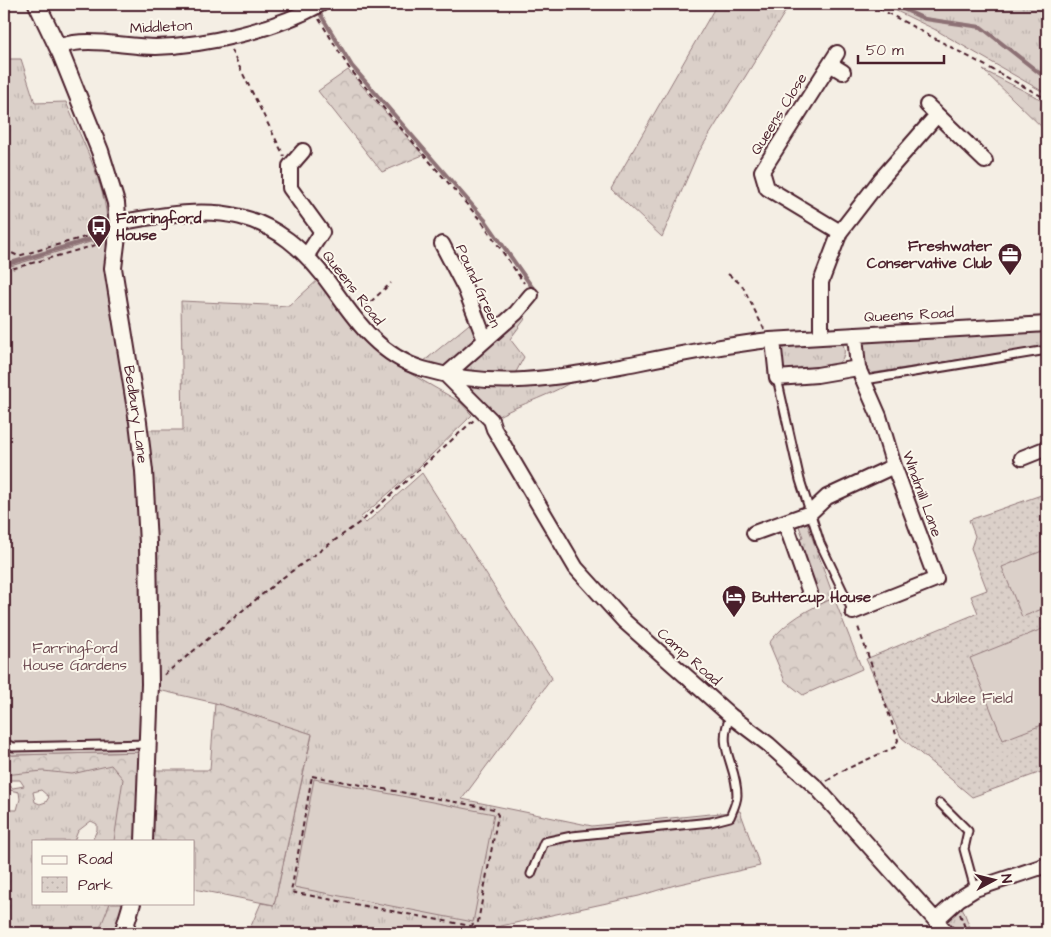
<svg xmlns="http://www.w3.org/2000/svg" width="1051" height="937" font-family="'Architects Daughter',sans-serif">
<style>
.grass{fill:url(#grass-tufts);stroke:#92787a;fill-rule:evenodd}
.forest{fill:url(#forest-crowns);stroke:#92787a}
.park{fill:url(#park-dots);stroke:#92787a}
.garden{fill:#dbd0c9;stroke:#92787a}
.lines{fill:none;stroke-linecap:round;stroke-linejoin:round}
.stream{stroke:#8d7174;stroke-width:4}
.service-casing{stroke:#4a1f2b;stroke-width:11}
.minor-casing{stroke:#4a1f2b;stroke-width:18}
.tertiary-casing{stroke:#4a1f2b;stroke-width:20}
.path{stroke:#4a1f2b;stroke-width:2;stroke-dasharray:5 4;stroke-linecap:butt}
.service{stroke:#fbf7ec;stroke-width:7}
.minor{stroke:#fbf7ec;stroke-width:14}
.tertiary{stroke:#fbf7ec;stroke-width:16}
.labels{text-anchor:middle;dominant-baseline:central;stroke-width:4;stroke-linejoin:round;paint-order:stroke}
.street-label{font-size:15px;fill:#4a1f2b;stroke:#fbf7ec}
.poi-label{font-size:15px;font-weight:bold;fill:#4a1f2b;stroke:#fbf7ec;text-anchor:start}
.park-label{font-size:15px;fill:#6e4b52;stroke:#fbf7ec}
</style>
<defs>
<pattern id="grass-tufts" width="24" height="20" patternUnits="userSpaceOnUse" patternTransform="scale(1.25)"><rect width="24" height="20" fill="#dbd0c9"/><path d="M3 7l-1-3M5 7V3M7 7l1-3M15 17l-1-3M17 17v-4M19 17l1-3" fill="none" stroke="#bdb2ad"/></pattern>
<pattern id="forest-crowns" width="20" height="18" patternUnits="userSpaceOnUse" patternTransform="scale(1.25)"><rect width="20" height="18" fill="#dbd0c9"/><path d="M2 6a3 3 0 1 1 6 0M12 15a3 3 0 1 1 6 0" fill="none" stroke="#bdb2ad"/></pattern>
<pattern id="park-dots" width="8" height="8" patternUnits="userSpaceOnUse" patternTransform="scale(1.25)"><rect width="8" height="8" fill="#dbd0c9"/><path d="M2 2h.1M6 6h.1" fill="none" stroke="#bdb2ad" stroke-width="1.8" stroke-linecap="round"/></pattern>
</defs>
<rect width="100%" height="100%" fill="#f4eee4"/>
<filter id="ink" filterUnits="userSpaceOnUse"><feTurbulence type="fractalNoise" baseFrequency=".02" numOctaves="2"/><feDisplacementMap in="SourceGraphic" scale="10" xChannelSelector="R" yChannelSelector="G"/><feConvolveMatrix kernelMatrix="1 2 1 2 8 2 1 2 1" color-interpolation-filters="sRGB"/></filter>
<g filter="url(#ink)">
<path class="grass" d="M 717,4 L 790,4 L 697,155 L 662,237 L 611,189 Z
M 882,4 L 1047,4 L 1047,94 L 934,29 Z
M 4,59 L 21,59 L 35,103 L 66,102 C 82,142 111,192 107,237 L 4,268 Z
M 319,279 L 350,321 L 385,359 L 460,402 L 472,415 L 419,467 L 360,518 L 366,523 L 422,473 L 552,678 L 462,799 L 592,826 L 740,811 L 760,866 L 675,885 L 639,896 L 469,933 L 248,933 L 261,903 L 274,905 L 312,735 L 215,703 L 154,689 L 143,430 L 183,430 L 181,301 L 289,306 Z
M 522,316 L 525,319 L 510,339 L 524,357 L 516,372 L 512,375 L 467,371 L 468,383 L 582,375 C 555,395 520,403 491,420 L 467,388 L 463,378 L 423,362 L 474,320 L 481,337 L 467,363 Z
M 1047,326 L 1047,346 L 873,373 L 861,366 C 858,353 861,345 872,337 Z
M 842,342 C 856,372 803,375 785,370 L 779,360 L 781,350 L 789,346 Z
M 805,518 L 834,598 L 817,605 L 794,540 L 803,537 L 797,521 Z
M 4,752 L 12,755 L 145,752 L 139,841 L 92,841 L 97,830 L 97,824 L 91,821 L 78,831 L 74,841 L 34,841 L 34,903 L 129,903 L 117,933 L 4,933 L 4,810 L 17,810 L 20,799 L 19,792 L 9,790 L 4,793 ZM 8,780 L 20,780 L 24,786 L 13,788 L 6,784 ZM 41,790 L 49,797 L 46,802 L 40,804 L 35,802 L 33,792 Z
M 959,899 L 972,933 L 947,933 L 936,920 Z"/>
<path class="forest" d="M 348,70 L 423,155 L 382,172 L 318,91 Z
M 983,70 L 1044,101 L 1047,105 L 1047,132 Z
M 834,598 L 862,669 L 803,695 L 785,681 L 769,643 C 786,621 808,609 834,598 Z
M 215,703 L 312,734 L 274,905 L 194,889 L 194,841 L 152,841 L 154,770 L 210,770 Z
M 4,752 L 12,755 L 145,752 L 139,841 L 114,841 L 123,779 L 111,765 L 72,774 L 43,771 L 4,775 Z
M 110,903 L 129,903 L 117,933 L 98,933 Z"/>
<path class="park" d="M 1047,493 L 1047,770 L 972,797 L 901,737 L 866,659 L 978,613 L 971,596 L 987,590 L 971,548 L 975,536 L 969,520 Z"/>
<path class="garden" d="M 107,237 L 106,245 L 140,471 L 145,752 L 12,755 L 4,752 L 4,268 Z
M 1047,549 L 1047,607 L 1022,617 L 1002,567 Z
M 1047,627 L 1047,723 L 1003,740 L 970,658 Z
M 314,779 L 494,814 L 473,922 L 294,887 Z"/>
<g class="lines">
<path class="stream" d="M 334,4 L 319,12 L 352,66 L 485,220 L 532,287
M 892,4 L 925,19 L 981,27 L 1047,79
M 96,237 L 99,236
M 4,265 L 91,239"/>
<defs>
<path id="service" d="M 777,378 L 800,480 L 820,543 L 853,612
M 865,380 L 1041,351
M 4,743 L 13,747 L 149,744
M 940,803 L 968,831 L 964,849 L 975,889
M 531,874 L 544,842 L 572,836 L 711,822 L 730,817 C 733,810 737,802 737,795 C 737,765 715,745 731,716"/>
<path id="minor" d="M 57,47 C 89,36 122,47 156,47 C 208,45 275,30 321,4
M 837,53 L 762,171 L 767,188 L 840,232
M 830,64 L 843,72
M 927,105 L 985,161
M 303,151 L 290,166 L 290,188 L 322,232 L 307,255
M 118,223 C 216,204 273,203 334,290 C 358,324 381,356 423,369 C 498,391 561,377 636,363 C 680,354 725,345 770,340 L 1047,324
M 442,244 L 465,288 L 485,340
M 821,336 L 821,282 L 840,232 L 881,179 L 937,115
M 773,340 L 777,378 L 817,375 L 858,368
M 446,375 L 491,420 L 494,429 L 576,568 L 624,621 L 731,716 L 768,744 L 817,788 L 947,933
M 446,375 L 516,313 L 531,295
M 1022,458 L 1047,448
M 785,522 L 810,593
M 754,533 L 810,513 L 827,497 L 894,466
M 853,612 L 936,579 L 894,466 L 879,416 L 858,368 L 855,335
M 936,920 L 959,899 L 975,889 L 1047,865"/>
<g id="tertiary">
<path id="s1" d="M 37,4 L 61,54 L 100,151 L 116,203 L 118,228 L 113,268 L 138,422 L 144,471 L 148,543 L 150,684 L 144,841"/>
<path d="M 123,933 L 132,903"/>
</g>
</defs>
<use href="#service" class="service-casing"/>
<use href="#minor" class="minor-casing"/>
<use href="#tertiary" class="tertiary-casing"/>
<path class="path" d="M 871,4 L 1047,99
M 319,19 L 349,68 L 482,222 L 524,283
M 231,50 L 284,156
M 4,249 L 18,256 L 92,235 L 96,244
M 4,271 L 103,243
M 728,274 L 742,285 L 764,329
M 364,308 L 391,283
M 164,675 L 281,579 L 363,520 L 474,420
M 312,776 L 494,809 L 498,815 L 478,922 L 471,926 L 291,892 Z
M 827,781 L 842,771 L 895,747 L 898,740 L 857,624
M 960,914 L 967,933"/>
<use href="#service" class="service"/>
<use href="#minor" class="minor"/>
<use href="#tertiary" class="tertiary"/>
</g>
</g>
<defs>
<symbol id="bus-pin" viewBox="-11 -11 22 30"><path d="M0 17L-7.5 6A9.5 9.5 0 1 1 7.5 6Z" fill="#4a1f2b" stroke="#fbf7ec"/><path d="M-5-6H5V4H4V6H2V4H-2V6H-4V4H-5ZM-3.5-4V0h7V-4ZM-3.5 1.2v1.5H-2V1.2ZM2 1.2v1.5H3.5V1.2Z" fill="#fff"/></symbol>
<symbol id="office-pin" viewBox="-11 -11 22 30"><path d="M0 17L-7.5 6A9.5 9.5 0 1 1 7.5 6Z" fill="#4a1f2b" stroke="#fbf7ec"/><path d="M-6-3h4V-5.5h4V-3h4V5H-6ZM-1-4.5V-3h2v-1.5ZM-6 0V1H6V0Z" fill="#fff"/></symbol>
<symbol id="hotel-pin" viewBox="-11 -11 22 30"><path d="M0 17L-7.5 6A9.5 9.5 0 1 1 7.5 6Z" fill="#4a1f2b" stroke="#fbf7ec"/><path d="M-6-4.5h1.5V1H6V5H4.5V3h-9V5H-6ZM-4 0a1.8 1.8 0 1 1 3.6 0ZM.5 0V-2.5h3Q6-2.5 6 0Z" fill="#fff"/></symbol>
</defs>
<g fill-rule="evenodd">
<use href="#bus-pin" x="85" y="213" width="28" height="38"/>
<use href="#office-pin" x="996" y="241" width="28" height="38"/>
<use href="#hotel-pin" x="720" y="583" width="28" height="38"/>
</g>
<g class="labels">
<g class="street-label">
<text transform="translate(161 27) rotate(-3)">Middleton</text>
<text transform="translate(779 114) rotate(-58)">Queens Close</text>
<text transform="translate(478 286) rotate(66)">Pound Green</text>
<text transform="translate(353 288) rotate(52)">Queens Road</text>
<text transform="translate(909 315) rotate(-3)">Queens Road</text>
<text stroke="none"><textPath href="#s1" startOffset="428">Bedbury Lane</textPath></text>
<text transform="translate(922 494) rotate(70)">Windmill Lane</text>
<text transform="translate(689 657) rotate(41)">Camp Road</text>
</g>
<g class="poi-label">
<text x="116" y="218">Farringford<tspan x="116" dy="17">House</tspan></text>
<text x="992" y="246" text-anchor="end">Freshwater<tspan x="992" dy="17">Conservative Club</tspan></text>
<text x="752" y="597">Buttercup House</text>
</g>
<g class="park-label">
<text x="75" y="648">Farringford<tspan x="75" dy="17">House Gardens</tspan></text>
<text x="972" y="698">Jubilee Field</text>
</g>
</g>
<rect width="1051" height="937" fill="none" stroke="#fbf7ec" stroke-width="20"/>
<rect x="10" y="10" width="1031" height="917" fill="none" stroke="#4a1f2b" stroke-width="2" filter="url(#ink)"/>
<rect x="32" y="840" width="162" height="65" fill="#fbf7ec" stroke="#b4a19f"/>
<rect x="42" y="856" width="25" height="8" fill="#fbf7ec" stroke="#b4a19f"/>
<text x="78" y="864" font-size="15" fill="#4a1f2b">Road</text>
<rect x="42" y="877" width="25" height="15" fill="url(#park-dots)" stroke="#b4a19f"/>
<text x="78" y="890" font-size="15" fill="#4a1f2b">Park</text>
<g transform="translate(994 880) rotate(83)" stroke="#fbf7ec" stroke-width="4" paint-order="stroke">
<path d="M0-4L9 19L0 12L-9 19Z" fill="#4a1f2b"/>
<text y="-8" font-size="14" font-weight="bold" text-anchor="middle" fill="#4a1f2b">N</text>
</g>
<path d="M858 55v8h86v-8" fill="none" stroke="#4a1f2b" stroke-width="2.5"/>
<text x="866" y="55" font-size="15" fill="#4a1f2b" stroke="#fbf7ec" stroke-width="4" paint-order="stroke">50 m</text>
</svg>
